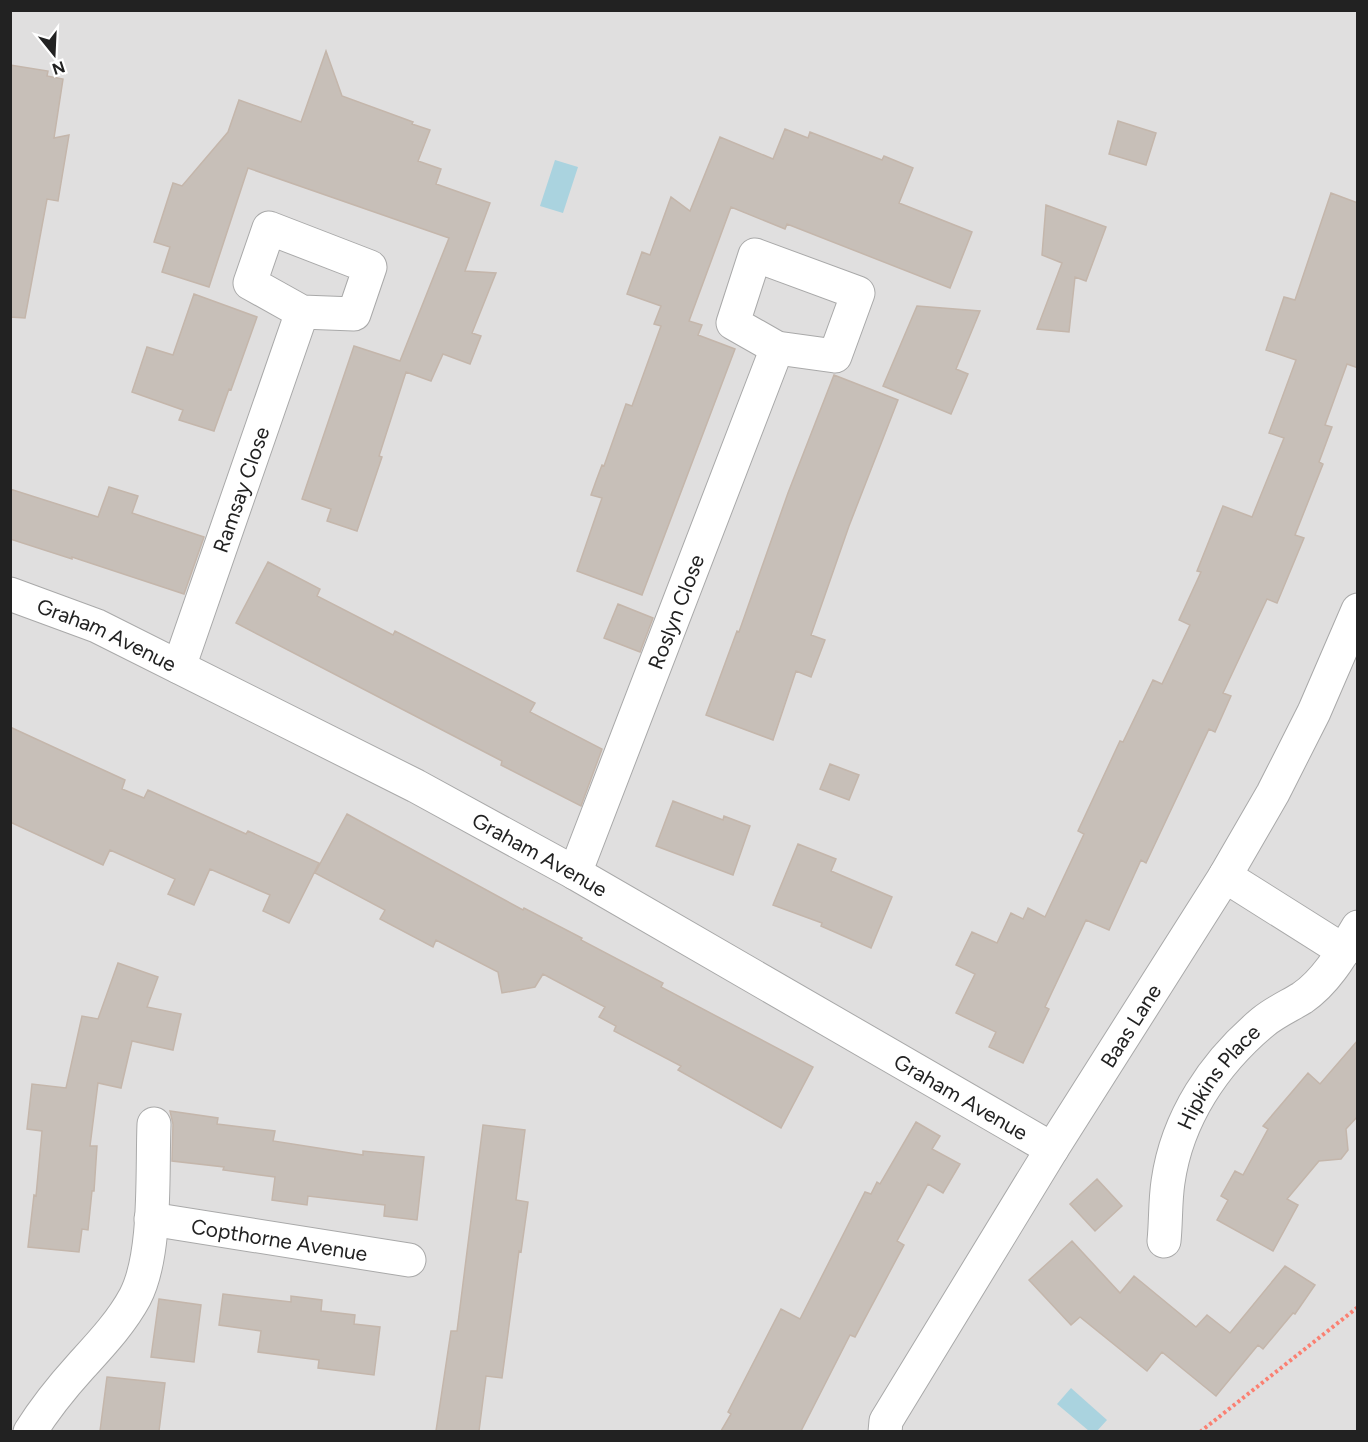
<svg xmlns="http://www.w3.org/2000/svg" width="1368" height="1442" font-family="Figtree,sans-serif">
<style>
.residential{fill:#e0dfdf}
.water{fill:#aad3df}
.building{fill:#c7bfb8;stroke:#c4b6ab;stroke-width:1.5}
.lines{fill:none;stroke-linecap:round;stroke-linejoin:round}
.minor-casing{stroke:#a9a9a9;stroke-width:35}
.path{stroke:#fa8072;stroke-width:4;stroke-dasharray:3 3;stroke-linecap:butt}
.minor{stroke:#fff;stroke-width:33}
.labels{text-anchor:middle;dominant-baseline:central;stroke-width:4.5;stroke-linejoin:round;paint-order:stroke}
.street-label{font-size:21px;fill:#222;stroke:#fff}
</style>
<rect width="100%" height="100%" fill="#f2efe9"/>
<path class="residential" d="M 11,11 L 1357,11 L 1357,1431 L 11,1431 Z"/>
<path class="water" d="M 555,160 L 578,167 L 563,213 L 540,206 Z
M 1071,1388 L 1107,1420 L 1097,1431 L 1089,1431 L 1057,1404 Z"/>
<path class="building" d="M 326,51 L 342,96 L 413,122 L 412,124 L 430,130 L 418,161 L 441,169 L 436,184 L 490,203 L 465,271 L 496,273 L 472,333 L 481,336 L 470,364 L 443,354 L 431,381 L 406,372 L 379,456 L 382,457 L 357,531 L 327,521 L 331,509 L 302,499 L 354,346 L 400,361 L 449,238 L 248,168 L 209,287 L 162,272 L 170,247 L 154,242 L 173,183 L 182,186 L 228,132 L 239,100 L 301,122 Z
M 10,65 L 48,71 L 47,76 L 63,79 L 54,138 L 69,135 L 58,201 L 47,199 L 25,318 L 10,317 Z
M 1118,121 L 1156,133 L 1146,165 L 1109,154 Z
M 785,129 L 808,138 L 810,132 L 882,160 L 884,156 L 913,168 L 899,203 L 972,232 L 950,288 L 787,224 L 785,229 L 731,207 L 689,321 L 702,325 L 698,335 L 735,349 L 642,595 L 577,571 L 602,498 L 591,495 L 596,481 L 602,465 L 604,466 L 626,404 L 632,406 L 661,326 L 654,324 L 661,306 L 627,294 L 642,252 L 650,255 L 671,197 L 690,211 L 720,137 L 773,159 Z
M 1331,193 L 1358,203 L 1358,368 L 1347,364 L 1325,425 L 1332,427 L 1319,462 L 1323,464 L 1295,535 L 1304,538 L 1277,603 L 1267,599 L 1223,693 L 1231,696 L 1215,732 L 1209,729 L 1146,863 L 1141,860 L 1109,930 L 1086,920 L 1045,1007 L 1049,1009 L 1023,1063 L 989,1047 L 996,1032 L 956,1013 L 975,974 L 956,965 L 972,932 L 997,943 L 1011,913 L 1023,919 L 1028,908 L 1045,917 L 1084,834 L 1078,831 L 1120,741 L 1123,742 L 1153,680 L 1162,684 L 1190,625 L 1179,620 L 1201,572 L 1197,571 L 1223,506 L 1252,517 L 1284,438 L 1269,433 L 1296,360 L 1266,350 L 1284,297 L 1295,300 Z
M 1046,205 L 1106,227 L 1086,281 L 1075,277 L 1069,332 L 1037,329 L 1062,263 L 1042,255 Z
M 194,294 L 257,317 L 231,390 L 229,389 L 214,431 L 179,420 L 183,410 L 132,392 L 147,347 L 173,355 Z
M 917,306 L 980,311 L 956,369 L 968,374 L 951,414 L 883,386 Z
M 834,375 L 898,400 L 849,526 L 811,635 L 825,640 L 811,677 L 796,671 L 773,740 L 706,715 L 737,631 L 739,632 L 788,493 Z
M 109,487 L 138,496 L 132,513 L 204,537 L 184,594 L 72,557 L 72,559 L 10,539 L 10,489 L 98,517 Z
M 268,562 L 320,589 L 317,596 L 393,635 L 395,631 L 535,703 L 530,712 L 602,749 L 581,806 L 501,765 L 502,761 L 236,623 Z
M 618,604 L 653,618 L 640,652 L 604,638 Z
M 10,727 L 125,780 L 122,789 L 144,798 L 148,790 L 246,834 L 248,831 L 319,863 L 289,923 L 263,911 L 270,895 L 210,869 L 194,905 L 168,894 L 175,879 L 110,850 L 103,865 L 10,822 Z
M 830,764 L 859,775 L 849,800 L 820,789 Z
M 673,801 L 723,820 L 724,816 L 750,826 L 733,875 L 656,846 Z
M 347,814 L 523,910 L 524,908 L 582,938 L 581,940 L 663,983 L 661,987 L 813,1067 L 781,1128 L 678,1070 L 681,1066 L 614,1031 L 616,1026 L 599,1017 L 605,1007 L 543,974 L 535,987 L 502,993 L 498,972 L 436,940 L 433,947 L 380,919 L 385,910 L 315,873 Z
M 798,844 L 836,859 L 831,871 L 892,897 L 871,948 L 821,926 L 822,923 L 773,905 Z
M 118,963 L 158,977 L 147,1007 L 181,1014 L 173,1050 L 132,1041 L 121,1088 L 98,1083 L 90,1146 L 97,1146 L 94,1191 L 92,1191 L 88,1230 L 82,1229 L 79,1252 L 28,1247 L 34,1195 L 36,1196 L 42,1131 L 27,1129 L 32,1084 L 66,1088 L 82,1016 L 98,1019 Z
M 1358,1040 L 1358,1116 L 1346,1129 L 1348,1150 L 1341,1159 L 1319,1161 L 1287,1199 L 1298,1205 L 1273,1251 L 1217,1220 L 1228,1200 L 1221,1196 L 1235,1171 L 1243,1175 L 1268,1129 L 1263,1126 L 1308,1073 L 1320,1084 Z
M 170,1111 L 218,1118 L 217,1124 L 275,1131 L 273,1141 L 363,1155 L 363,1151 L 424,1157 L 417,1220 L 384,1216 L 385,1205 L 308,1196 L 307,1205 L 272,1200 L 275,1177 L 223,1170 L 224,1167 L 172,1161 L 173,1124 Z
M 916,1122 L 940,1136 L 932,1149 L 960,1164 L 943,1193 L 928,1184 L 897,1241 L 904,1245 L 855,1337 L 850,1335 L 801,1431 L 721,1431 L 731,1414 L 728,1412 L 781,1309 L 800,1319 L 865,1192 L 871,1194 L 877,1182 L 880,1184 Z
M 483,1125 L 525,1130 L 516,1200 L 528,1202 L 521,1252 L 519,1251 L 502,1378 L 486,1376 L 479,1431 L 436,1431 L 451,1331 L 457,1331 Z
M 1097,1179 L 1122,1206 L 1095,1231 L 1070,1204 Z
M 1072,1241 L 1120,1293 L 1134,1276 L 1196,1327 L 1207,1315 L 1230,1333 L 1285,1266 L 1315,1285 L 1295,1314 L 1293,1313 L 1263,1349 L 1258,1345 L 1216,1396 L 1162,1352 L 1147,1371 L 1080,1317 L 1071,1325 L 1029,1280 Z
M 223,1294 L 291,1302 L 291,1296 L 322,1300 L 321,1311 L 355,1315 L 354,1324 L 380,1327 L 374,1375 L 318,1368 L 319,1360 L 258,1352 L 261,1331 L 219,1325 Z
M 159,1299 L 201,1305 L 194,1362 L 151,1357 Z
M 107,1377 L 165,1383 L 159,1431 L 100,1431 Z"/>
<g class="lines">
<defs>
<g id="minor">
<path d="M 269,228 L 370,267 L 354,314 L 302,312 L 250,283 Z"/>
<path d="M 755,255 L 858,293 L 835,356 L 777,348 L 733,323 Z"/>
<path id="s1" d="M 10,594 L 97,626 L 416,786 L 575,873 L 1052,1149"/>
<path id="s2" d="M 179,667 L 302,312"/>
<path id="s3" d="M 575,873 L 777,348"/>
<path d="M 1225,876 L 1344,951"/>
<path id="s4" d="M 151,1219 L 409,1260"/>
<path id="s5" d="M 1164,1241 C 1166,1222 1165,1202 1168,1182 C 1177,1118 1214,1063 1263,1022 C 1275,1012 1289,1006 1302,998 C 1327,981 1343,952 1358,927"/>
<path d="M 30,1432 C 45,1408 62,1387 81,1366 C 100,1345 121,1323 135,1297 C 157,1255 152,1173 154,1124"/>
<path id="s6" d="M 885,1432 L 886,1421 L 1052,1149 L 1225,876 L 1273,793 L 1314,712 L 1358,610"/>
</g>
</defs>
<use href="#minor" class="minor-casing"/>
<path class="path" d="M 1200,1432 L 1358,1307"/>
<use href="#minor" class="minor"/>
</g>
<g class="labels">
<g class="street-label">
<text stroke="none"><textPath href="#s2" startOffset="188">Ramsay Close</textPath></text>
<text stroke="none"><textPath href="#s3" startOffset="280">Roslyn Close</textPath></text>
<text stroke="none"><textPath href="#s1" startOffset="105">Graham Avenue</textPath></text>
<text stroke="none"><textPath href="#s1" startOffset="591">Graham Avenue</textPath></text>
<text stroke="none"><textPath href="#s6" startOffset="476">Baas Lane</textPath></text>
<text stroke="none"><textPath href="#s5" startOffset="178">Hipkins Place</textPath></text>
<text stroke="none"><textPath href="#s1" startOffset="1077">Graham Avenue</textPath></text>
<text stroke="none"><textPath href="#s4" startOffset="130">Copthorne Avenue</textPath></text>
</g>
</g>
<rect width="1368" height="1442" fill="none" stroke="#222222" stroke-width="24"/>
<g transform="translate(54 54) rotate(162)" stroke="#ffffff" stroke-width="4.5" paint-order="stroke">
<path d="M0-4.5L10 22L0 15L-10 22Z" fill="#222222"/>
<text y="-9" font-size="16" font-weight="bold" text-anchor="middle" fill="#222222">N</text>
</g>
</svg>
